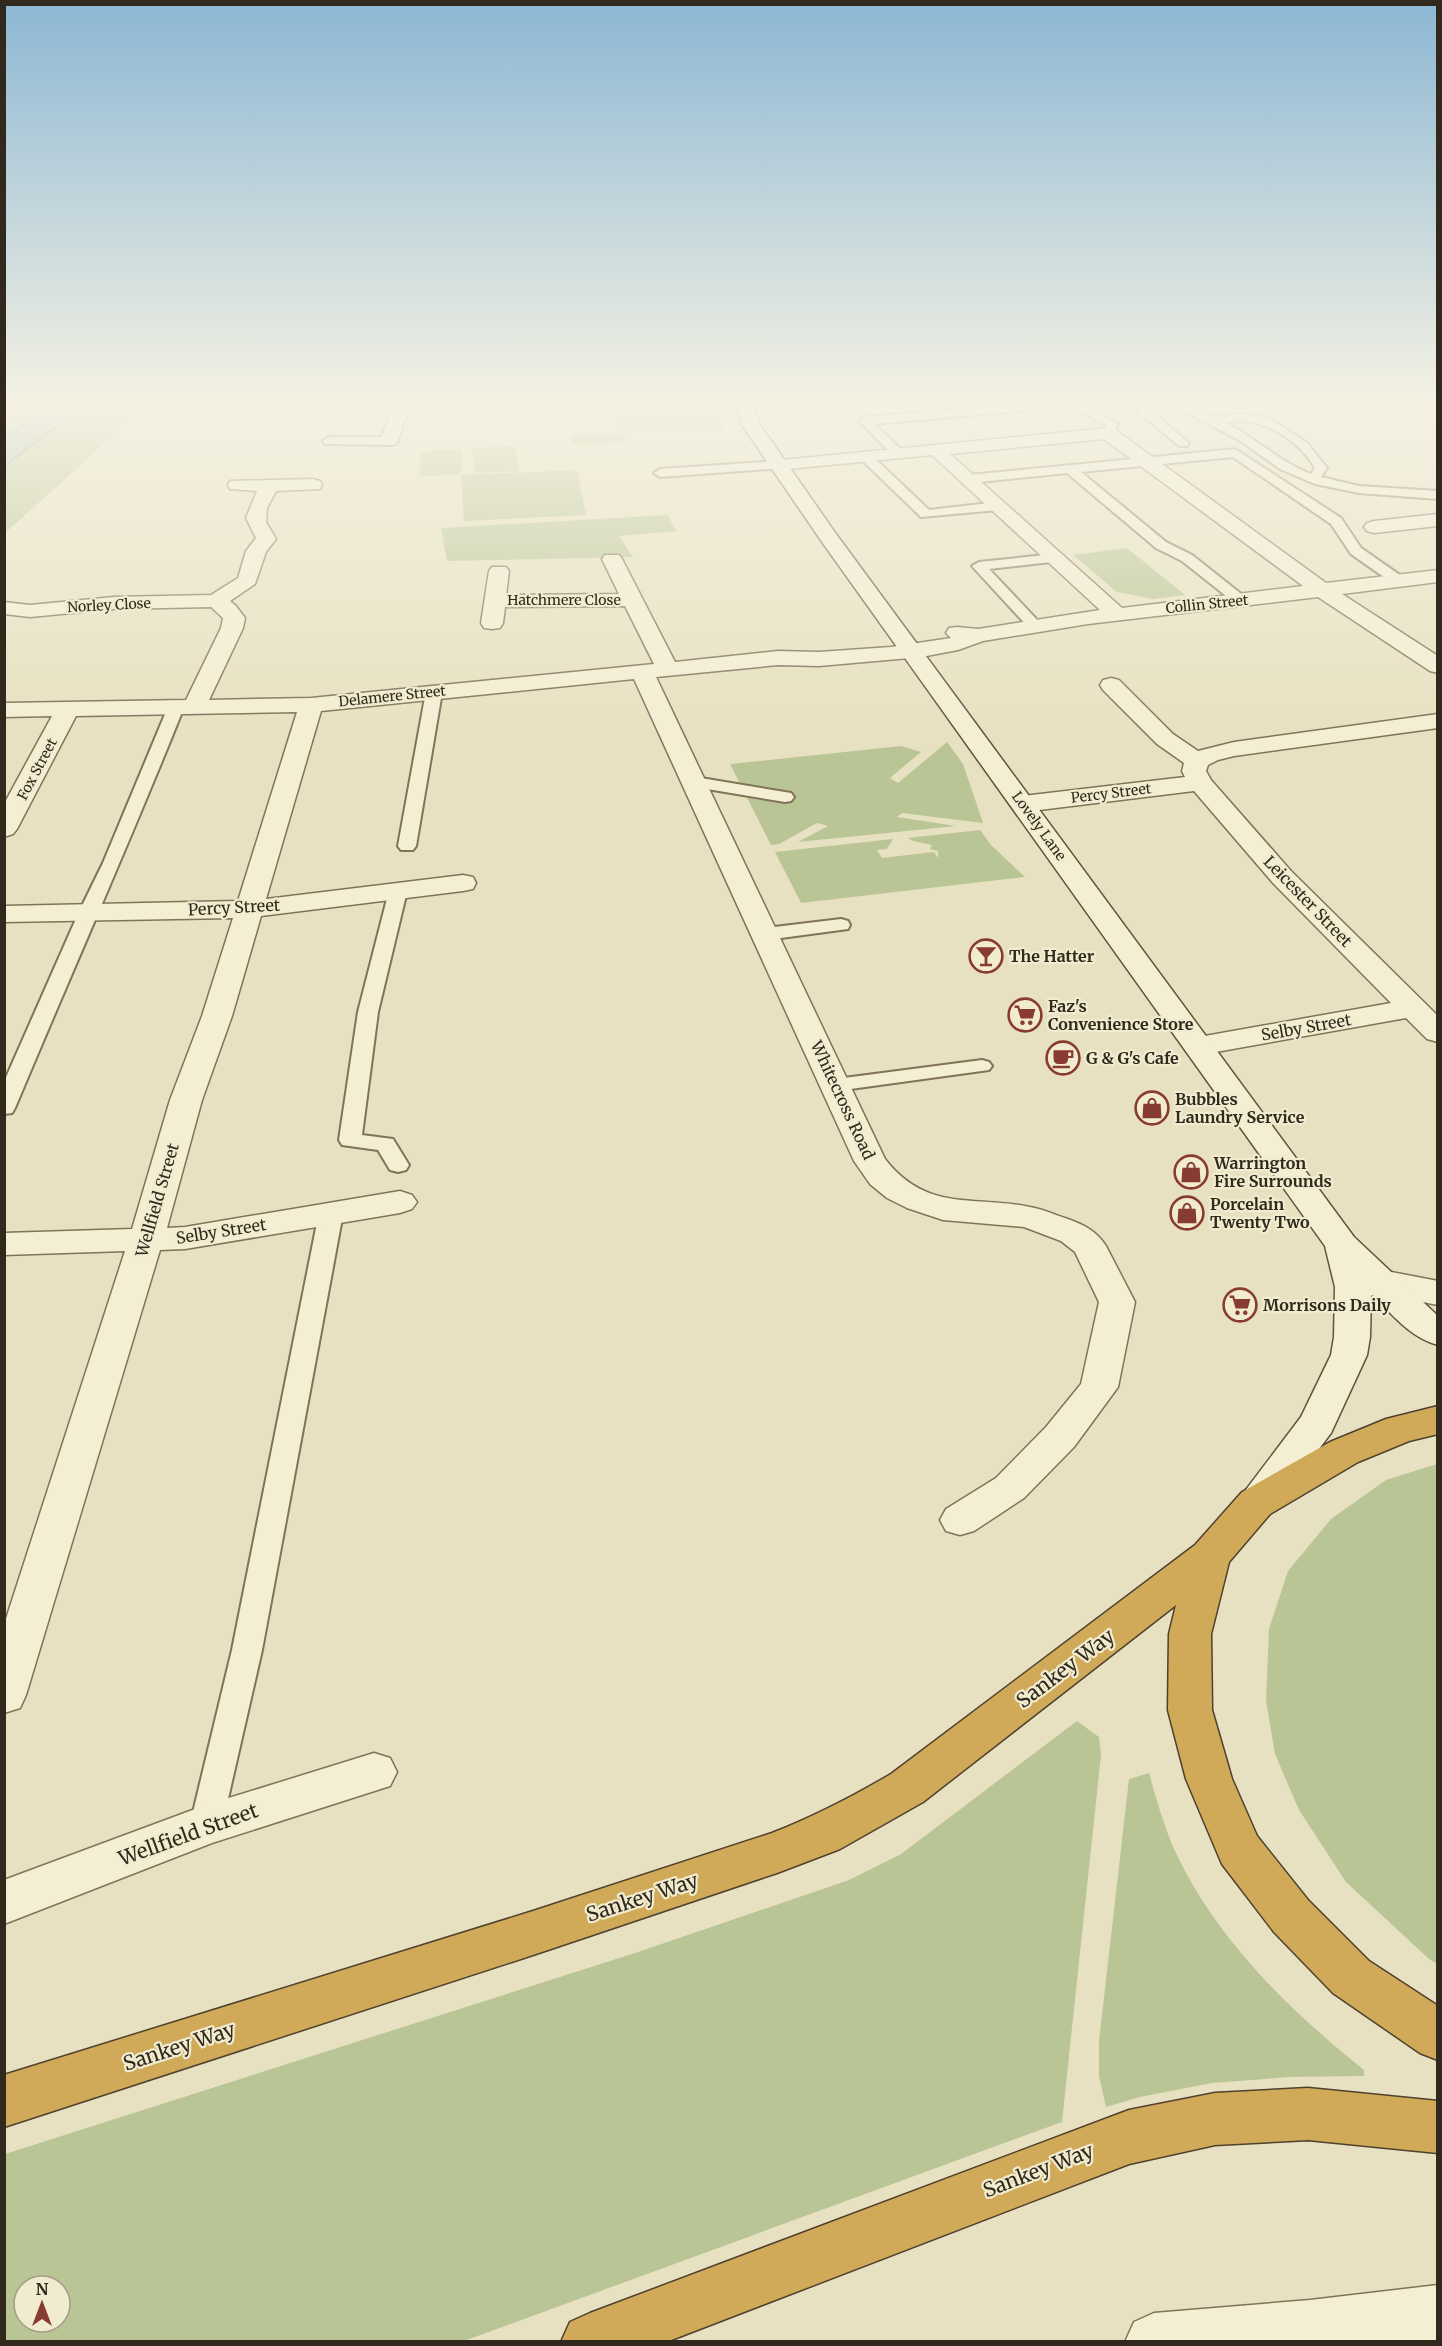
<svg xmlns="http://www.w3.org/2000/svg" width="1442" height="2346" font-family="Merriweather,serif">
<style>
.green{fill:#bac596;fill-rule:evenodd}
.water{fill:#a3bbb7;stroke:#6b8884;stroke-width:1.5}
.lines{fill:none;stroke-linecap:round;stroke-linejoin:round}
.lane-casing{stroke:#80735a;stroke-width:4}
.street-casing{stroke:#80735a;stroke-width:3}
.secondary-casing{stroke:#61543d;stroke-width:3}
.highway-casing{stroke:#4e412e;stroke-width:3}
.lane{fill:#f4eed3;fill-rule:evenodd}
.street{fill:#f4eed3;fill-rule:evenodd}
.secondary{fill:#f4eed3;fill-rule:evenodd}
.highway{fill:#d0aa58;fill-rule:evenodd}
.labels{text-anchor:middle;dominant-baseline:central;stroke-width:4.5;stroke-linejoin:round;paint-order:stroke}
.far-street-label{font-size:14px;fill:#31291d;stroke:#f1ebcf}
.street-label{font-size:16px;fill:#31291d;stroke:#f1ebcf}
.poi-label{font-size:16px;font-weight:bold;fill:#31291d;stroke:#f1ebcf;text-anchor:start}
.near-street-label{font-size:20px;fill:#31291d;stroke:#f1ebcf}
</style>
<rect width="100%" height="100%" fill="#e8e1c1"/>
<path class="green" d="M 4,404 L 139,404 L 132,419 L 5,533 Z
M 178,404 L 307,404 L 300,419 L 168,421 Z
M 619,404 L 723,404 L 722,432 L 614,431 Z
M 572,434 L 625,434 L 625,443 L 571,445 Z
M 515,446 L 519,471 L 475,473 L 472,448 Z
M 462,450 L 462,472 L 454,475 L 419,476 L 421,451 Z
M 577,470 L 586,515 L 464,521 L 461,475 Z
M 667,515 L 677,531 L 619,536 L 633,557 L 447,561 L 441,528 Z
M 1127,548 L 1185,595 L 1153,599 L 1117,592 L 1073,555 Z
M 947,742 L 963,764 L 983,823 L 902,813 L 897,817 L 956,826 L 798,842 L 828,826 L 817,823 L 779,844 L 771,845 L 730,764 L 901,746 L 921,752 L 890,778 L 898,783 Z
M 980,830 L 991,845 L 1025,877 L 801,903 L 775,852 L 893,839 L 887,849 L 877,850 L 882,858 L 934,852 L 938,858 L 938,851 L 930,849 L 932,845 L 913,841 L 908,838 Z
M 1437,1464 L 1438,1464 L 1437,1964 L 1429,1959 L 1346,1882 L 1299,1810 L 1275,1754 L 1266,1701 L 1269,1629 L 1288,1571 L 1331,1519 L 1386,1480 Z
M 1077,1721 L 1099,1737 L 1101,1755 L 1062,2122 L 464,2341 L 5,2341 L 5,2154 L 635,1953 L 849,1880 L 901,1854 ZM 24,2286 L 60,2286 L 60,2322 L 24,2322 Z
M 1149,1773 C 1156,1798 1163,1823 1173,1847 C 1215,1938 1287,2008 1364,2070 L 1364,2076 L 1290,2077 L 1212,2083 L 1140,2097 L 1106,2107 L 1099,2076 L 1099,2041 L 1129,1779 Z"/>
<path class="water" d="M 49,404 L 82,404 L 71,415 L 5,466 L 5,439 Z"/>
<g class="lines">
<defs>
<path id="lane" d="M 1029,404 L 1081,404 L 1118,424 L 1112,436 L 1104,436 L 1102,433 L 1106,425 L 1068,405 L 1063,407 L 874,424 L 902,450 L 904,453 L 898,457 L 894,456 L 859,421 L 865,417 Z
M 1155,404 L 1181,404 L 1213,416 L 1247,414 L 1271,419 L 1307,443 L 1327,468 L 1321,477 L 1359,486 L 1438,491 L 1438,499 L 1359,493 L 1315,484 L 1280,469 L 1239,440 L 1195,417 L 1169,407 L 1151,411 L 1189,443 L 1187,446 L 1179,446 L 1136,410 ZM 1241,421 C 1270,422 1301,443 1315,468 L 1311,474 C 1279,462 1255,437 1224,422 Z
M 329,437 L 389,437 L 395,441 L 389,445 L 325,444 L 323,441 Z
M 1235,449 L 1341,518 L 1361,548 L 1404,578 L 1406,581 L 1404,584 L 1394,584 L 1351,554 L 1331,524 L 1233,457 L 1081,472 L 1166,542 L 1192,555 L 1245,597 L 1247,600 L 1245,603 L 1235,603 L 1182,561 L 1156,548 L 1067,473 L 969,483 L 963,479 L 969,475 Z
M 865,452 L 869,453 L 929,510 L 998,502 L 1004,506 L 998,510 L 921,517 L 861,459 L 859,456 Z
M 778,461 L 784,465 L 782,468 L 660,477 L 654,473 L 660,469 Z
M 1055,554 L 1060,555 L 1062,558 L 1060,561 L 989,569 L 1040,623 L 1042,626 L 1035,630 L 1030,629 L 972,566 L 979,562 Z
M 434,687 L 442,692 L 416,846 L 413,850 L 401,850 L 398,846 L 426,692 Z
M 176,702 L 184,707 C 130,842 71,974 15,1108 L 12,1113 L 4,1114 L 4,1082 L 79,912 L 103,863 L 168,707 Z
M 695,777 L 791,793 L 794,797 L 791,801 L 785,802 L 689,786 L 687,782 Z
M 398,885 L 405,887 L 407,891 L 378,1012 L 362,1135 L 393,1139 L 409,1165 L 406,1170 L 398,1172 L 390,1170 L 378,1150 L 342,1145 L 339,1140 L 358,1012 L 389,891 L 391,887 Z
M 841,919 L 848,921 L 850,925 L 848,929 L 766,940 L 759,938 L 756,934 L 759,930 L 766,928 Z
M 982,1060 L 989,1062 L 992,1066 L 989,1070 L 836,1091 L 828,1090 L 825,1085 L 828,1080 L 836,1079 Z
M 331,1206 L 339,1208 L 343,1213 L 262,1650 L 222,1825 L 217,1835 L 206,1839 L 195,1835 L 190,1825 L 232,1650 L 319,1213 L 323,1208 Z"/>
<path id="street" d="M 394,404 L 410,404 L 398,441 L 395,445 L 383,445 L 380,441 Z
M 1108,428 L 1114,429 L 1326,583 L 1438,570 L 1438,582 L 1342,594 L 1438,656 L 1438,673 L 1430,671 L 1318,597 L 1088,624 L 983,641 L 958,650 L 921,657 L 819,666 L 778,665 L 656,677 L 885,1159 C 927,1213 974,1195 1030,1207 C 1042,1209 1053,1214 1065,1218 C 1082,1224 1096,1230 1106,1246 L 1135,1302 L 1118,1387 L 1074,1447 L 1024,1498 L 974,1531 L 960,1535 L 946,1531 L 940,1520 L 946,1509 L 996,1478 L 1046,1427 L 1081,1384 L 1099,1302 L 1075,1252 L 1061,1241 L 1024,1227 L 943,1220 L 907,1208 L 887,1198 L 870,1184 L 854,1161 L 634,679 L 321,711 L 266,899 L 463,875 L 473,877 L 476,883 L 473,889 L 463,891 L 261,916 L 232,1016 L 202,1100 L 167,1228 L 185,1227 L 400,1191 L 412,1195 L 417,1202 L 412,1209 L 400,1213 L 185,1249 L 160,1250 L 26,1695 L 20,1708 L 4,1713 L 4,1625 L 125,1251 L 4,1255 L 4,1233 L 132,1229 L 170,1100 L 202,1016 L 233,918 L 4,922 L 4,906 L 238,901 L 297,712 L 76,716 L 17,829 L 13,834 L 4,837 L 4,804 L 52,716 L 4,717 L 4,703 L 186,700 L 221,628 L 223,618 L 211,607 L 114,609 L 30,617 L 4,614 L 4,602 L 30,605 L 114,597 L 211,595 L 238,578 L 246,551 L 256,538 L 246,518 L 257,491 L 230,489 L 228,485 L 230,481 L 313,479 L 320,481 L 322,485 L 320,489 L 276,491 L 267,508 L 266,522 L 276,539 L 266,552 L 255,584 L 230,601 L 236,606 L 245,618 L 243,628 L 209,700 L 311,698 L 654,664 L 625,606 L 505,607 L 503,623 L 500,628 L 492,629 L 484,628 L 481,623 L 489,571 L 492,567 L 506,567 L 509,571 L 506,595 L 619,594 L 602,559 L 605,555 L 619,555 L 622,559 L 675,662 L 778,651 L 819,652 L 891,647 L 951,638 L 946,633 L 949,628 L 957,627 L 978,629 L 1100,610 L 932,455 L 778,470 L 772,469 L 769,465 L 772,461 ZM 1104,439 L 1303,586 L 1122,608 L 950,454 Z
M 1438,514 L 1438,526 L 1374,533 L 1367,531 L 1364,527 L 1367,523 L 1374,521 Z
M 1111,678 L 1119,680 L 1173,734 L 1198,751 L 1234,742 L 1438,714 L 1438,728 L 1234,756 L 1218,760 L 1208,765 L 1206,771 L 1211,780 L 1291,871 L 1438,1016 L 1438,1042 L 1427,1039 L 1406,1018 L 1199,1055 L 1188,1052 L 1184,1046 L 1188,1040 L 1199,1037 L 1391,1003 L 1273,883 L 1194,791 L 1023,812 L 1014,809 L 1010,804 L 1014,799 L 1023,796 L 1185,777 L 1182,771 L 1184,763 L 1157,744 L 1103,690 L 1100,685 L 1103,680 Z
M 1381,1270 L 1438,1281 L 1438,1305 L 1381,1294 L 1364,1297 L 1351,1293 L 1346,1285 L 1351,1277 Z
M 374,1753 L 390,1758 L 397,1772 L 390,1786 L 212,1843 L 4,1924 L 4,1880 L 206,1805 Z
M 1438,2285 L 1438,2342 L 1125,2342 L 1134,2322 L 1154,2313 L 1310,2300 Z"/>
<path id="secondary" d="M 737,404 L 753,404 L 760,425 L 836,534 L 1354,1237 L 1438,1316 L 1438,1345 C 1409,1337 1391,1313 1371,1293 L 1370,1337 L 1367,1355 L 1331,1433 L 1270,1514 L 1256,1518 L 1242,1514 L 1236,1503 L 1301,1417 L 1331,1355 L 1334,1337 L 1335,1287 L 1325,1246 L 822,542 L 742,425 Z"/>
<path id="highway" d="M 1438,1406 L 1438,1434 L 1409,1441 L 1358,1462 L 1270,1514 L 1229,1562 L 1211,1634 L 1212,1710 L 1232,1779 L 1257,1836 L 1308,1900 L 1369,1961 L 1438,2006 L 1438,2060 L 1420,2053 L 1333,1993 L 1274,1932 L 1222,1864 L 1186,1779 L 1168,1710 L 1169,1634 L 1176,1605 L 923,1802 L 840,1849 L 777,1873 L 533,1955 L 4,2127 L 4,2075 L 533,1911 L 772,1833 C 813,1817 852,1797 891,1774 L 1195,1545 L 1242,1492 L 1330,1442 L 1386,1419 Z
M 1308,2088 L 1438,2101 L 1438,2153 L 1308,2140 L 1215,2145 L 1129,2164 L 666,2342 L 561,2342 L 570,2322 L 590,2313 L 1129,2110 L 1215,2093 Z"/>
</defs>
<use href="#lane" class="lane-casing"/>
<use href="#street" class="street-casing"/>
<use href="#secondary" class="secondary-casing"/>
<use href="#highway" class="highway-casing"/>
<use href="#lane" class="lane"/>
<use href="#street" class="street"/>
<use href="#secondary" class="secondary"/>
<use href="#highway" class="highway"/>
</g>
<linearGradient id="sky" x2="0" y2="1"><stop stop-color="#8cb7d4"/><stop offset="0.55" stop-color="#f5f2e3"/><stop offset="1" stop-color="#f5f2e3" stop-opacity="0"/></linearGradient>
<rect width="1442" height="732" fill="url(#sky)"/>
<defs>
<symbol id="bar-ring" viewBox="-11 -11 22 22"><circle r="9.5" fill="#f1ebcf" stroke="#883b30" stroke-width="1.5"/><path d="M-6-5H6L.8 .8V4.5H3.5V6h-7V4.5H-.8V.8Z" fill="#883b30"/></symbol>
<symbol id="supermarket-ring" viewBox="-11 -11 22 22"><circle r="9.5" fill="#f1ebcf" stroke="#883b30" stroke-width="1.5"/><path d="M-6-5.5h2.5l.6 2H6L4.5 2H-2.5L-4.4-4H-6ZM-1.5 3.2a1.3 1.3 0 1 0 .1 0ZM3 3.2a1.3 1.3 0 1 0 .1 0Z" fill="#883b30"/></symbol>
<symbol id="cafe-ring" viewBox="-11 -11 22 22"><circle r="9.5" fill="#f1ebcf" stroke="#883b30" stroke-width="1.5"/><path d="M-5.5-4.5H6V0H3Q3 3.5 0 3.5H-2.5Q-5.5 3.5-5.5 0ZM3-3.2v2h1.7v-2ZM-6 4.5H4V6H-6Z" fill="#883b30"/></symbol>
<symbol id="shop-ring" viewBox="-11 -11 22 22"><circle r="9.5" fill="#f1ebcf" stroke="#883b30" stroke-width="1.5"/><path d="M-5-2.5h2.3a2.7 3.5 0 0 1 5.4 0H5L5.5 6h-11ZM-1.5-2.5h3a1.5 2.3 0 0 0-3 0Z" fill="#883b30"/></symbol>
</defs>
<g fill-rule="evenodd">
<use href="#bar-ring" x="967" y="937" width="38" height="38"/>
<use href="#supermarket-ring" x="1006" y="996" width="38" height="38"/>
<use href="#cafe-ring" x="1044" y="1039" width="38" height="38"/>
<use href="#shop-ring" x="1133" y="1089" width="38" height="38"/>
<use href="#shop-ring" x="1172" y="1153" width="38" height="38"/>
<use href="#shop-ring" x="1168" y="1194" width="38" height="38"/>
<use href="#supermarket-ring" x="1221" y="1286" width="38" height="38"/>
</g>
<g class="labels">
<g class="far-street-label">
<text x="564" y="600">Hatchmere Close</text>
<text transform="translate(1207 604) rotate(-6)">Collin Street</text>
<text transform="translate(109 605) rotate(-3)">Norley Close</text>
<text transform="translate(392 696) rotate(-6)">Delamere Street</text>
<text transform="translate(37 769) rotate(-62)">Fox Street</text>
<text transform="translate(1111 793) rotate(-7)">Percy Street</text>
<text transform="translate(1039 826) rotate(54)">Lovely Lane</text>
</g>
<g class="street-label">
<text transform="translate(1308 901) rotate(46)">Leicester Street</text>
<text transform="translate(234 907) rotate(-3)">Percy Street</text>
<text transform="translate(1306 1027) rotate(-10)">Selby Street</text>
<text transform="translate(843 1100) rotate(65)">Whitecross Road</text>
<text transform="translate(157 1200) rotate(-74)">Wellfield Street</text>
<text transform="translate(221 1231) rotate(-9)">Selby Street</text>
</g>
<g class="poi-label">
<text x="1009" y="956">The Hatter</text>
<text x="1048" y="1006">Faz's<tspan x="1048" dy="18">Convenience Store</tspan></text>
<text x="1086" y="1058">G &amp; G's Cafe</text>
<text x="1175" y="1099">Bubbles<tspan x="1175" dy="18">Laundry Service</tspan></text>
<text x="1214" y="1163">Warrington<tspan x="1214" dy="18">Fire Surrounds</tspan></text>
<text x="1210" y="1204">Porcelain<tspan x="1210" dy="18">Twenty Two</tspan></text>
<text x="1263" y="1305">Morrisons Daily</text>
</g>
<g class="near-street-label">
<text transform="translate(1065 1668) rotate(-37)">Sankey Way</text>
<text transform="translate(188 1834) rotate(-20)">Wellfield Street</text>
<text transform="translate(642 1897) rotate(-18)">Sankey Way</text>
<text transform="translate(179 2046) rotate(-18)">Sankey Way</text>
<text transform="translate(1038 2170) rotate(-21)">Sankey Way</text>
</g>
</g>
<rect width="1442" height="2346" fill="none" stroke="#31291d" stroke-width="12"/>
<g transform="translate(42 2304)"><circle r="28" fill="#f1ebcf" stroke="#a49d88" stroke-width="1.5"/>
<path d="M0-4.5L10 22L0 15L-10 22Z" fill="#883b30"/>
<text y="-9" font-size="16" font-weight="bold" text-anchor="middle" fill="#31291d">N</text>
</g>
</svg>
